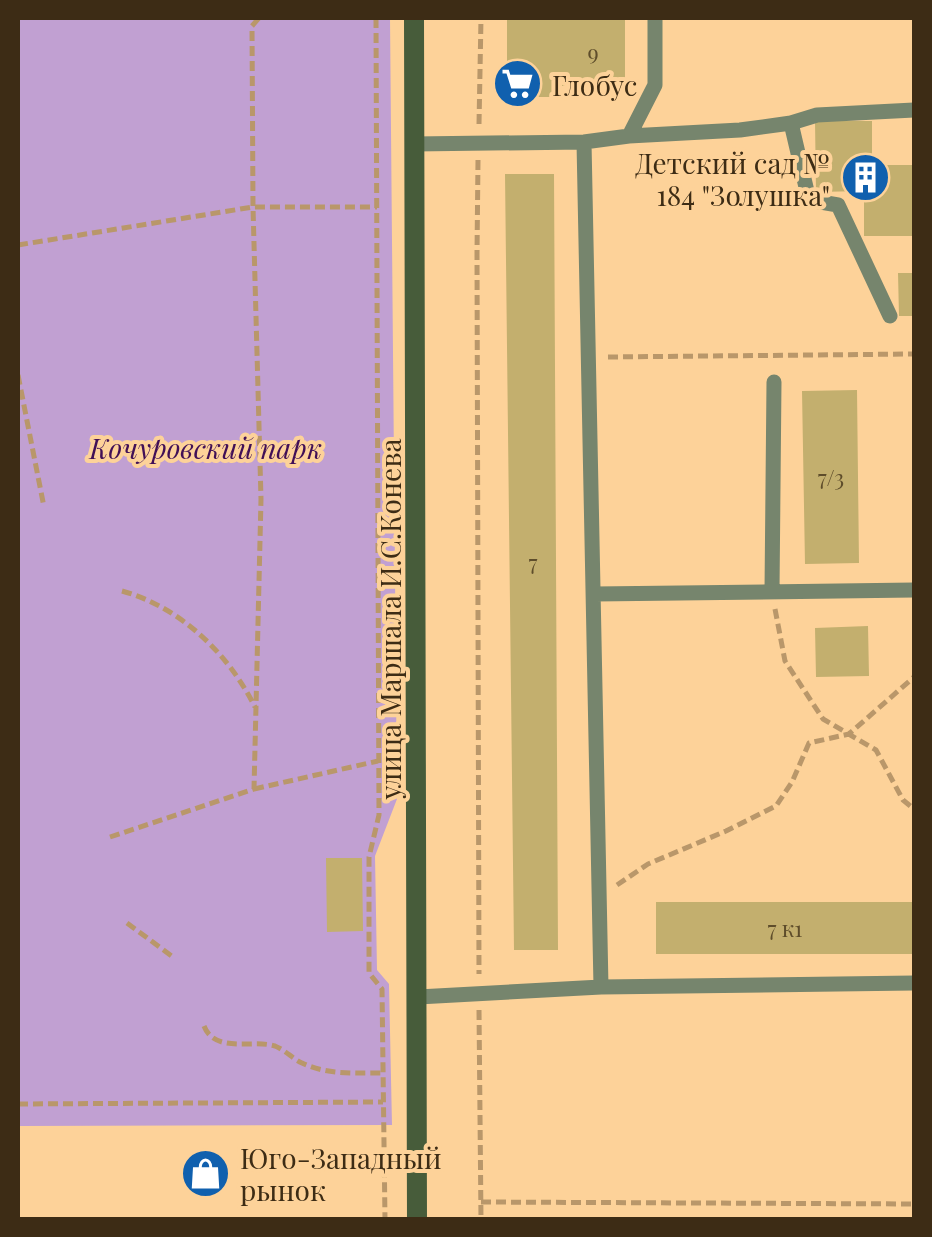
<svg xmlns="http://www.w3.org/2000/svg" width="932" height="1237" font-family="'Playfair Display',serif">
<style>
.green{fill:#c1a0d2}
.building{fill:#c3af6e}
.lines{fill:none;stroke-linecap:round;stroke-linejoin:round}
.path{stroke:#b9976a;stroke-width:5;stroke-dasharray:10 5;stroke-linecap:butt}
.service{stroke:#76856d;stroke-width:15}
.secondary{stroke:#475c3a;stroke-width:20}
.labels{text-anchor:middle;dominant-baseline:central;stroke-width:8;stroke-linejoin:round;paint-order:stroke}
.number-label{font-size:22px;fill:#5e4d2b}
.poi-label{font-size:28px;fill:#3d2c15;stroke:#fdd299;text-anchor:start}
.park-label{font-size:28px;font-style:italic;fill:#411056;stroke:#fdd299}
.street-label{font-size:28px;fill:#3d2c15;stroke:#fdd299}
</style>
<rect width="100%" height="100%" fill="#fdd299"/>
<path class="green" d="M 18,18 L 390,18 L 397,799 L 375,856 L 377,970 L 389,984 L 392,1125 L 18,1126 Z"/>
<path class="building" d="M 507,18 L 625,18 L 625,86 L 557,86 L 557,97 L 507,97 Z
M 815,121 L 872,121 L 872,165 L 914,165 L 914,236 L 864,236 L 864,191 L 816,192 Z
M 505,174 L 554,174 L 558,950 L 514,950 Z
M 898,273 L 914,273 L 914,316 L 899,316 Z
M 857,390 L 859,563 L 805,564 L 802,391 Z
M 868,626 L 869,676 L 816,677 L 815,628 Z
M 326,858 L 362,858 L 363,931 L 327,932 Z
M 656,902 L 914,902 L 914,954 L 656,954 Z"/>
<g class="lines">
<path class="path" d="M 376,18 L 379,815 L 369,857 L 369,973 L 382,989 L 385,1220
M 479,124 L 481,18
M 478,160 L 477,253 L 479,974
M 18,245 L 253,207 L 377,207
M 608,357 L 914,354
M 18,375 L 44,507
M 122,591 C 180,607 228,653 255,707
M 775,609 L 785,661 L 823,719 L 876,750 L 903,800 L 914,809
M 254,789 L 378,761
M 110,837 L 254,789 L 261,499 L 253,207 L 252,26 L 259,18
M 617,885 L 648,864 L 726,831 L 776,806 L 792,782 L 809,743 L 849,734 L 914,677
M 127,923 L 173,957
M 479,1010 L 481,1220
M 204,1026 C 215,1054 252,1039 275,1046 C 285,1050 293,1059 302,1063 C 327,1075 354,1073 381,1073
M 18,1104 L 383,1102
M 481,1202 L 914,1204"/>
<path class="service" d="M 791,123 L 809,200 L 838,205 L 890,316
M 629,136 L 740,130 L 791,123 L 817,115 L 914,110
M 584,142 L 601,987
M 414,144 L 584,142 L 629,136 L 655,85 L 655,18
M 772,591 L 774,382
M 595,594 L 914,590
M 418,997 L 601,987 L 914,983"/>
<path class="secondary" d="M 414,18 L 417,1220"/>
</g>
<defs>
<symbol id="supermarket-disc" viewBox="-11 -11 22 22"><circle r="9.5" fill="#1060ae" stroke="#fdd299"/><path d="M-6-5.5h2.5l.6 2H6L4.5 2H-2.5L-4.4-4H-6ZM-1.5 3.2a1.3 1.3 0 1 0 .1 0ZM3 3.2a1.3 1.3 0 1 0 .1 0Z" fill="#fff"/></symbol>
<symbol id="building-disc" viewBox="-11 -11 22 22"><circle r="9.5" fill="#1060ae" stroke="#fdd299"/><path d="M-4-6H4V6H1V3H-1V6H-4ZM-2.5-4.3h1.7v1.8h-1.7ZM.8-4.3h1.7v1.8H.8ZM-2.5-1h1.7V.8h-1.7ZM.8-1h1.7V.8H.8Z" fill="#fff"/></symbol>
<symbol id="shop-disc" viewBox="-11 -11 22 22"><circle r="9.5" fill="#1060ae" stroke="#fdd299"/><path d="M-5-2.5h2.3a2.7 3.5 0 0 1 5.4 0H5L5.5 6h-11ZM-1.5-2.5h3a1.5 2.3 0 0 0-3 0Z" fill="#fff"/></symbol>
</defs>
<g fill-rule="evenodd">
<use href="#supermarket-disc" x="490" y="56" width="55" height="55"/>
<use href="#building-disc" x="838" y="150" width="55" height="55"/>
<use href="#shop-disc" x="178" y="1146" width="55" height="55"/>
</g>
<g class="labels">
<g class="number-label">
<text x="593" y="52">9</text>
<text x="831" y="477">7/3</text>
<text x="533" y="562">7</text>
<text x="785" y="928">7 к1</text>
</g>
<g class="poi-label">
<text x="552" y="84">Глобус</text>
<text x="830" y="162" text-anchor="end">Детский сад №<tspan x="830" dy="32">184 "Золушка"</tspan></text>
<text x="240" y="1157">Юго-Западный<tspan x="240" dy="32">рынок</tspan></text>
</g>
<g class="park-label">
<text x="206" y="447">Кочуровский парк</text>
</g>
<g class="street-label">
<text transform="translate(389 619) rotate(-90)">улица Маршала И.С.Конева</text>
</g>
</g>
<rect width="932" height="1237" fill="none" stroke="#3d2c15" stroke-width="40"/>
</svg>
